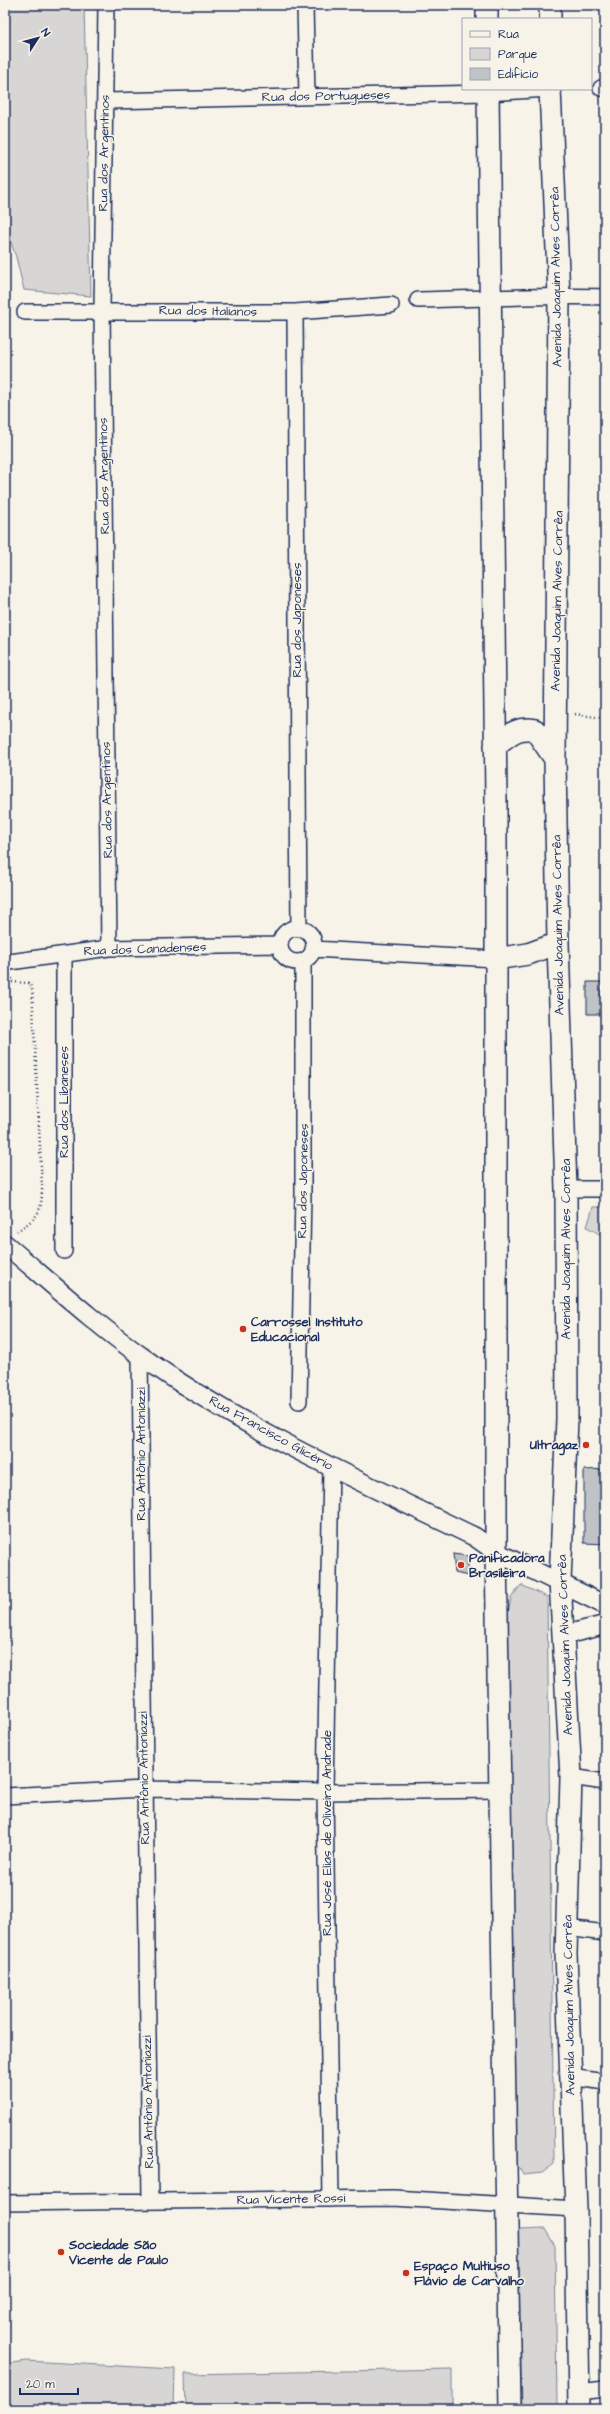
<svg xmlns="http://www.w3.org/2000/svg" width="610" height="2414" font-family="'Architects Daughter',sans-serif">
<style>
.green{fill:#d7d6d4;stroke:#798299}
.building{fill:#c0c3c5;stroke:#1b2f5e}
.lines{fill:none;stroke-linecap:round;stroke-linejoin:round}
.minor-casing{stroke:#1b2f5e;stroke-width:18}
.tertiary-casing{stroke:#1b2f5e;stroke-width:21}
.secondary-casing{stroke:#1b2f5e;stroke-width:24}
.path{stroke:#1b2f5e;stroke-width:2.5;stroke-dasharray:1 3;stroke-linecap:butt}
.minor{stroke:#f7f3e8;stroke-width:15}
.tertiary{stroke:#f7f3e8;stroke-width:18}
.secondary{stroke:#f7f3e8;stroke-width:21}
.poi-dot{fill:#c8321e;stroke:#f7f3e8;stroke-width:1.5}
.labels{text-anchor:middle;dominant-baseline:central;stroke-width:3;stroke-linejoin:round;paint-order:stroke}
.street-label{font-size:13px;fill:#1b2f5e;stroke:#f7f3e8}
.poi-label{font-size:13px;font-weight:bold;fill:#1b2f5e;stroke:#f7f3e8;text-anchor:start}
</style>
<rect width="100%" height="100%" fill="#f7f3e8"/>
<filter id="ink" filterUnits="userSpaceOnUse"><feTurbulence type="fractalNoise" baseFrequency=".025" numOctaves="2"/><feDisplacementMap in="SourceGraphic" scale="8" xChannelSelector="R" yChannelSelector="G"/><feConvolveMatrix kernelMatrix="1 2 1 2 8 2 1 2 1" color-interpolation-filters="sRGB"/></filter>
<g filter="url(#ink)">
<path class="green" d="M 5,5 L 84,5 L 91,296 L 24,290 L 16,257 L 5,225 Z
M 593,1207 L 605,1207 L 605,1237 L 587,1227 Z
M 521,1585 L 547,1597 L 554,2164 L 542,2173 L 523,2175 L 517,2164 L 508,1614 L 511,1598 Z
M 545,2229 L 555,2246 L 557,2409 L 522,2409 L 518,2230 Z
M 26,2361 L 175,2369 L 174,2409 L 5,2409 L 5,2364 Z
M 452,2369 L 452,2409 L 186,2409 L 185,2374 Z"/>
<path class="building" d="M 587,982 L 603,982 L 601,995 L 605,995 L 605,1014 L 587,1014 Z
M 605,1469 L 605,1544 L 584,1543 L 584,1470 Z
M 453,1554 L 468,1556 L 468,1576 L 455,1573 Z"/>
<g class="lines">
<defs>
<path id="minor" d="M 106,5 L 102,310 L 109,948
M 305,5 L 307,97
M 601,88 L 605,88
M 105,101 L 488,93 L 548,89
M 418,300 C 480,299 543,295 605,297
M 25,312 L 295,312 L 391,305
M 295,312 L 299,929
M280 945a17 17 0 1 1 34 0a17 17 0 1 1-34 0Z
M 313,949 L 495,959
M 64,954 L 64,1251
M 10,962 L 109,948 L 280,945
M 566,1189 L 605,1189
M 140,1355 L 150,2201
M 299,1401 L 303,1195 L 303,961
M 571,1777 L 605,1782
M 5,1796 L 144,1789 L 325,1792 L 501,1790
M 567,1928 L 605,1933
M 570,2077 L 605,2082
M 331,2199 L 325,1792 L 331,1467
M 5,2203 L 393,2198 L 576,2209
M 579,2392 L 605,2389"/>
<path id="tertiary" d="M 5,1244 C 50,1282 93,1322 141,1356 C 244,1430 362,1482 475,1537 L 496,1552 L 605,1605
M 564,1635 L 605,1625"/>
<path id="secondary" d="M 487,5 L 487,19
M 550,5 L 550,19
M 488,89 L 496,799 L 496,1552 L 510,2409
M 550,89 L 559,295 L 555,759 L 558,943 L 566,1189 L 567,1419 L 560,1581 L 571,1777 L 566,1954 L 576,2209 L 579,2409
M 495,746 C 509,735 517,726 535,730 L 555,759
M 495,959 L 528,954 L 558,943"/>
</defs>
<use href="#minor" class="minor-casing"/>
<use href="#tertiary" class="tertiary-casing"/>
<use href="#secondary" class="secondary-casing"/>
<path class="path" d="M 575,714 L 602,718 L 605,705
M 12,978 L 12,982 L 29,983 L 32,988 L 42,1186 C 42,1212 39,1217 17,1231"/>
<use href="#minor" class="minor"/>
<use href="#tertiary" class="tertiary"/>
<use href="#secondary" class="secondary"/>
</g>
</g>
<g class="poi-dot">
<circle cx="243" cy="1329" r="4"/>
<circle cx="586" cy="1445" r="4"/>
<circle cx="461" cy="1565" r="4"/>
<circle cx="61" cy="2252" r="4"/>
<circle cx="406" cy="2273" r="4"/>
</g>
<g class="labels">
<g class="street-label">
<text transform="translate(326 96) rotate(-1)">Rua dos Portugueses</text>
<text transform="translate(104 153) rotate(-89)">Rua dos Argentinos</text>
<text transform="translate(556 277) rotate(-91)">Avenida Joaquim Alves Corrêa</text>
<text transform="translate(208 311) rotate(1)">Rua dos Italianos</text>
<text transform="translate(104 476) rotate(-91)">Rua dos Argentinos</text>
<text transform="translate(557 601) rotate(-89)">Avenida Joaquim Alves Corrêa</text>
<text transform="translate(297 620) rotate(-90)">Rua dos Japoneses</text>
<text transform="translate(107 800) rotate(-91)">Rua dos Argentinos</text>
<text transform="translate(558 925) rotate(-91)">Avenida Joaquim Alves Corrêa</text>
<text transform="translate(145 949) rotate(-2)">Rua dos Canadenses</text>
<text transform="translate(64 1102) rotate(-90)">Rua dos Libaneses</text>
<text transform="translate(303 1181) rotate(-89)">Rua dos Japoneses</text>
<text transform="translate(566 1249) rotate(-90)">Avenida Joaquim Alves Corrêa</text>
<text transform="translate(271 1433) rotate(29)">Rua Francisco Glicério</text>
<text transform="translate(141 1454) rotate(-90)">Rua Antônio Antoniazzi</text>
<text transform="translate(565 1645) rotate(-92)">Avenida Joaquim Alves Corrêa</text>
<text transform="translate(144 1778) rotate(-91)">Rua Antônio Antoniazzi</text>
<text transform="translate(327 1833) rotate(-90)">Rua José Elias de Oliveira Andrade</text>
<text transform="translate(569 2005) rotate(-91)">Avenida Joaquim Alves Corrêa</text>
<text transform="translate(148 2102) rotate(-91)">Rua Antônio Antoniazzi</text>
<text transform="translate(291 2199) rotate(-1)">Rua Vicente Rossi</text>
</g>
<g class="poi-label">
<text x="251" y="1322">Carrossel Instituto<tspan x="251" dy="15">Educacional</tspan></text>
<text x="578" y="1445" text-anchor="end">Ultragaz</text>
<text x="469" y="1558">Panificadora<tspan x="469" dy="15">Brasileira</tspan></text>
<text x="69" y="2245">Sociedade São<tspan x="69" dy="15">Vicente de Paulo</tspan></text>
<text x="414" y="2266">Espaço Multiuso<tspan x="414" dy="15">Flávio de Carvalho</tspan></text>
</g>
</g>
<rect width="610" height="2414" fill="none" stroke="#f7f3e8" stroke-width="20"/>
<rect x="10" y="10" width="590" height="2394" fill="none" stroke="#1b2f5e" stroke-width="1.5" filter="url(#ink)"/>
<rect x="462" y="18" width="130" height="72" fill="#f7f3e8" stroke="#9fa5b1"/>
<rect x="470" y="31" width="20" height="6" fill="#f7f3e8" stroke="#9fa5b1"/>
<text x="498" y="38" font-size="12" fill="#1b2f5e">Rua</text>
<rect x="470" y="48" width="20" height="12" fill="#d7d6d4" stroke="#9fa5b1"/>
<text x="498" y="58" font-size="12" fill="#1b2f5e">Parque</text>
<rect x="470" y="68" width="20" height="12" fill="#c0c3c5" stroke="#9fa5b1"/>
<text x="498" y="78" font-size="12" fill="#1b2f5e">Edifício</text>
<g transform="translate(38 38) rotate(54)" stroke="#f7f3e8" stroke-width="3" paint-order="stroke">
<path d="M0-3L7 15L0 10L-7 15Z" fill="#1b2f5e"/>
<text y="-6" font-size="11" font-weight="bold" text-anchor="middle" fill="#1b2f5e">N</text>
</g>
<path d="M20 2388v6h58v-6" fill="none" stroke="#1b2f5e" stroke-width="2"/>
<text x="26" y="2388" font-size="12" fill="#1b2f5e" stroke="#f7f3e8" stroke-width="3" paint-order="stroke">20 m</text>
</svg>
